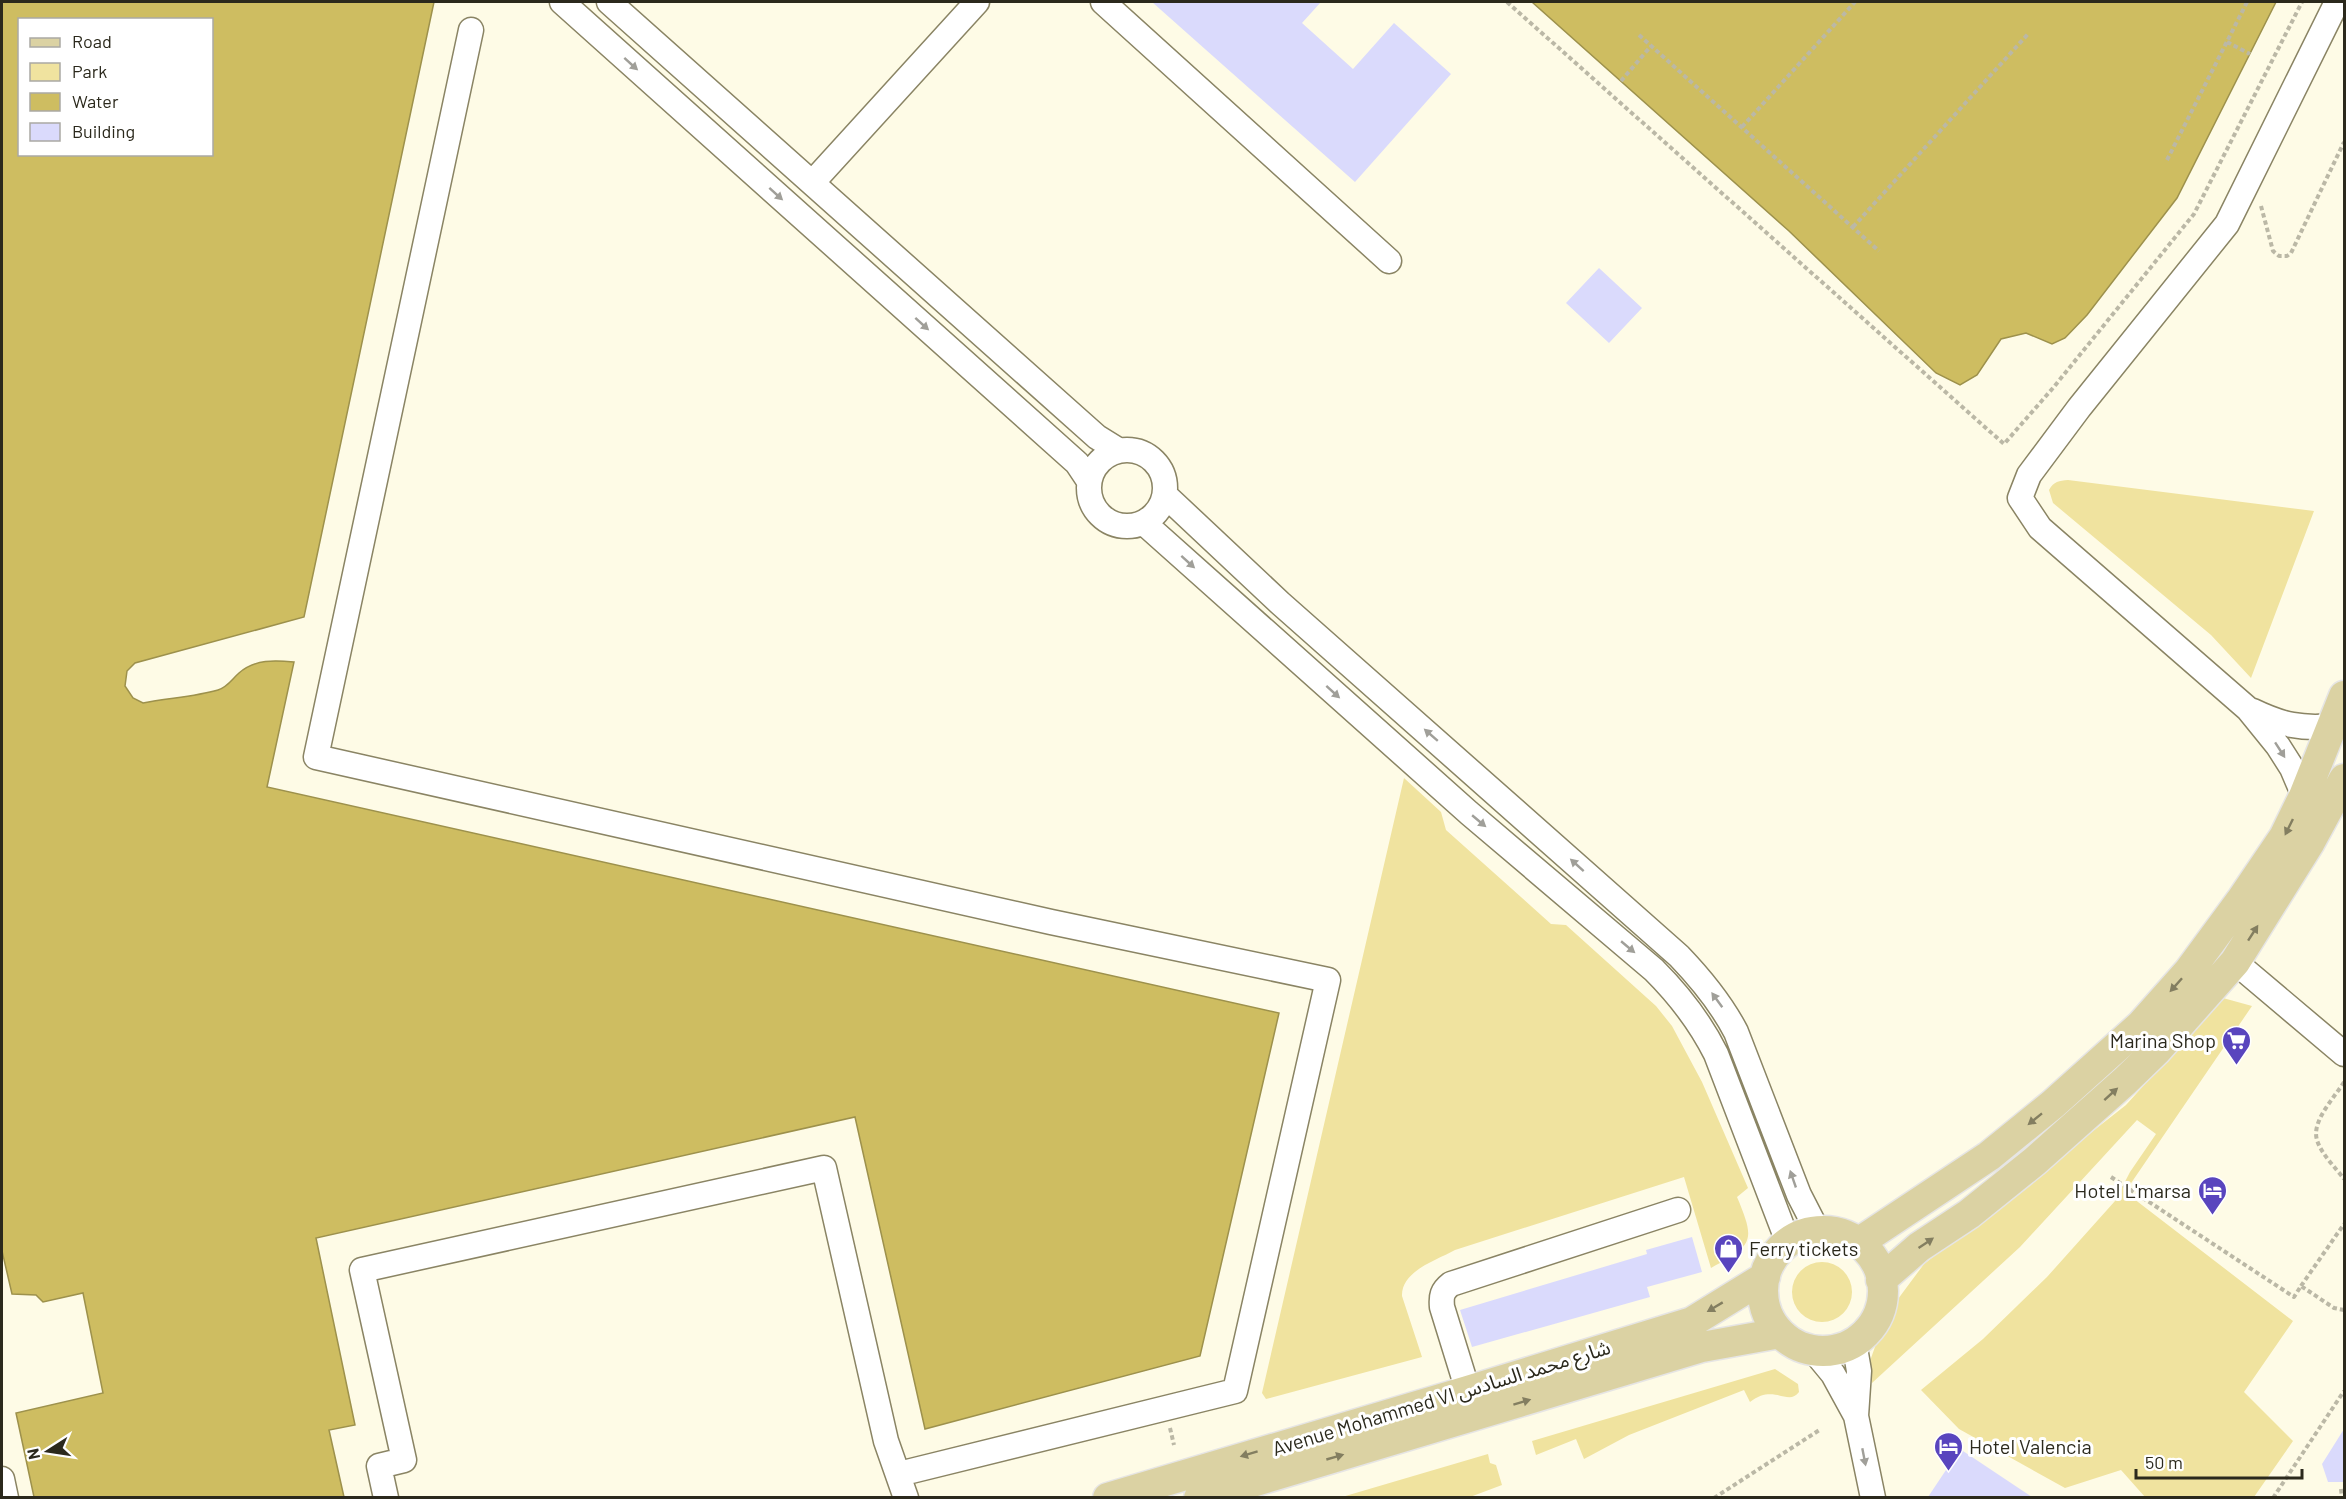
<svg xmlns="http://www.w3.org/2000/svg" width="2346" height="1499" font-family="Barlow,'Noto Sans Arabic',sans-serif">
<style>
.green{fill:#f0e39f}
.water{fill:#cebd61;stroke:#9d914c;stroke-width:1.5;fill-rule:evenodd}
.building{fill:#dadafc}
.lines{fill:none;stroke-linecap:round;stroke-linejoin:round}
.minor-casing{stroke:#8a8464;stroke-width:27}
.major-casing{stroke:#e6e5e4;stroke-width:33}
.path{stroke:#bbb8a6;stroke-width:4;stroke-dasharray:4.5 3;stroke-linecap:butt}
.minor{stroke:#fff;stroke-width:24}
.major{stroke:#dbd2a3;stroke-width:30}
.oneway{fill:#a09f99}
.oneway2{fill:#837e60}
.labels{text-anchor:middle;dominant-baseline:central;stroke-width:6;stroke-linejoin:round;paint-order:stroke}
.poi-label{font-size:20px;fill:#2b291c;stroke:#fff;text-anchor:end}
.street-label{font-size:20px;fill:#2b291c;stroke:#fff}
</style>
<rect width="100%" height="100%" fill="#fefbe6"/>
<path class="green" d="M 2068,480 L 2314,511 L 2251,678 L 2211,635 L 2053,503 L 2049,490 C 2054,481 2059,481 2068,480 Z
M 1404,778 L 1441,812 L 1446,830 L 1551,924 L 1566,925 L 1656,1006 L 1672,1026 L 1702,1082 L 1748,1188 L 1737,1197 C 1756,1242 1753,1245 1711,1268 L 1684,1177 L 1455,1250 C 1437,1260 1401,1271 1402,1296 L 1422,1357 L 1266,1399 L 1262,1393 Z
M 2223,998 L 2252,1006 L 2125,1192 L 2293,1321 L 2244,1392 L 2293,1441 L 2254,1497 L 2145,1497 L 2121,1470 L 2065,1488 L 1959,1429 L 1921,1390 L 1983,1339 L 2047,1277 L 2115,1201 L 2130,1172 L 2156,1134 L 2137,1120 L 2020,1247 L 1872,1383 L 1870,1361 L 1876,1344 L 1898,1299 L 1924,1264 L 2126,1105 Z
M1792 1292a30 30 0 1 1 60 0a30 30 0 1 1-60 0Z
M 1775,1369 L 1798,1384 L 1799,1392 C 1788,1407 1774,1383 1750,1402 L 1744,1390 L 1629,1435 L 1584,1459 L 1576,1439 L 1536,1455 L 1532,1441 Z
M 1488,1454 L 1490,1463 L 1496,1465 L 1502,1485 L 1470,1497 L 1342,1497 Z"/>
<path class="water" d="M 2,2 L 434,2 L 304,617 L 135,663 L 127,671 L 125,686 L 133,698 L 143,703 C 167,698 194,697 218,690 C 228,687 232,679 239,673 C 255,659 275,660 294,662 L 267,787 L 1279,1013 L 1200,1356 L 925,1429 L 855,1117 L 316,1238 L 355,1425 L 329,1430 L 344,1497 L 34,1497 L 16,1413 L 103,1393 L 83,1293 L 43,1302 L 36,1295 L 12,1294 L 2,1251 ZM 20,20 L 212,20 L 212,154 L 20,154 Z
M 1532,2 L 2276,2 L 2177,198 L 2087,315 L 2065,338 L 2052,344 L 2026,333 L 2001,339 L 1977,375 L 1960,385 L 1936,373 L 1789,231 Z"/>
<path class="building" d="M 1152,2 L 1321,2 L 1302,23 L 1353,69 L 1394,23 L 1451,74 L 1355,182 Z
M 1599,268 L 1642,308 L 1609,343 L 1566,303 Z
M 1692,1237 L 1702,1272 L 1647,1287 L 1650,1297 L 1472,1347 L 1460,1310 L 1647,1254 L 1646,1250 Z
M 2344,1429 L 2344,1482 L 2328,1482 L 2322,1464 Z
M 1960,1449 L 2032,1497 L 1928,1497 Z"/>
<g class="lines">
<defs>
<path id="minor" d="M 562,2 L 1077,463 L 1089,481
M 609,2 L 1097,437 L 1118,450
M 1103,2 L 1389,261
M 471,30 L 316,757 L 1051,922 L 1328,980 L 1235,1391 L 899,1474
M 812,183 L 977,2
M1089 488a38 38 0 1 1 76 0a38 38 0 1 1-76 0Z
M 1165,495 L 1280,603 L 1679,956 C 1702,980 1721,1003 1736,1032 L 1799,1195 L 1818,1232
M 1144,523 L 1469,813 L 1654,970 C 1680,996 1700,1022 1716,1054 L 1788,1242
M 2253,711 C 2282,725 2301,729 2333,726
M 2304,796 L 2292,768 L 2278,746 L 2248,709 L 2040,528 L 2020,498 L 2029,475 L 2079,408 L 2227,224 L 2337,2
M 2235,962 L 2344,1054
M 1854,1342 L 1859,1371 L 1856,1416 L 1873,1498
M 1814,1351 L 1833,1374 L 1856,1416
M 1468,1391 L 1442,1307 C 1441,1296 1442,1291 1451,1284 L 1678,1210
M 2,1479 L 6,1498
M 386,1498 L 379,1466 L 404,1460 L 362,1270 L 824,1168 L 886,1441 L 906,1498"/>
<path id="major" d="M1763 1291a60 60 0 1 1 120 0a60 60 0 1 1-120 0Z
M 1858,1243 L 1989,1156 L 2053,1104 L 2141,1025 L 2189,971 L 2242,899 L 2284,837 L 2304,796 L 2344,696
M 1881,1280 L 1919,1247 L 1969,1214 L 2035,1161 L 2125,1081 L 2156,1051 L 2235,962 L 2310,842 L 2344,779
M 1108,1498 L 1468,1391 L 1692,1322 L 1765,1277
M 1199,1498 L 1702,1347 L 1780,1333"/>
</defs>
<use href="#minor" class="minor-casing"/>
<use href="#major" class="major-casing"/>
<path class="path" d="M 1507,2 L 2004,444 L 2053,388 L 2194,214 L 2302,2
M 1639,35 L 1879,251
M 2227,42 L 2250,54
M 1621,81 L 1651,46
M 1742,127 L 1855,2
M 2167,160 L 2247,2
M 2261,206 L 2273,251 L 2279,256 L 2287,256 L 2291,253 L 2344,142
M 1853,227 L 2028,34
M 2344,1082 C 2335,1097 2311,1121 2317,1140 C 2321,1154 2336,1168 2344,1179
M 2111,1177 L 2294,1297 L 2301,1286 L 2334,1308 L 2344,1310
M 2301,1286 L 2344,1224
M 1170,1428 L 1174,1445
M 2341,1489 L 2342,1498
M 1714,1498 L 1821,1429
M 2273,1498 L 2344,1391"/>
<use href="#minor" class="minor"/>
<use href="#major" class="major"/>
</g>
<defs><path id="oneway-solid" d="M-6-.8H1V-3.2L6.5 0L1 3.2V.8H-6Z" transform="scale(1.5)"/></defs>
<g class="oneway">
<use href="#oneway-solid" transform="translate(631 64) rotate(42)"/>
<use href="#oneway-solid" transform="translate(776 194) rotate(42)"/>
<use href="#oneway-solid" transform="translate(922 324) rotate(42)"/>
<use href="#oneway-solid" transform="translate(1188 562) rotate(42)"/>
<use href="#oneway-solid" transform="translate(1333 692) rotate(42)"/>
<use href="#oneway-solid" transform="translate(1431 735) rotate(-139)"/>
<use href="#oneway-solid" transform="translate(2280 750) rotate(57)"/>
<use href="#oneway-solid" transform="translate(1479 821) rotate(40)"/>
<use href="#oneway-solid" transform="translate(1577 865) rotate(-138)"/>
<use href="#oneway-solid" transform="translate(1628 947) rotate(40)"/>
<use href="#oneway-solid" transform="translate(1717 1000) rotate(-126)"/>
<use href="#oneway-solid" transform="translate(1793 1179) rotate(-109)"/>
<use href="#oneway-solid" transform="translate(1864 1457) rotate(79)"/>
</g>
<g class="oneway2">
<use href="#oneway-solid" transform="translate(2289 827) rotate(116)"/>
<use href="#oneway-solid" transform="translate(2253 933) rotate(-57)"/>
<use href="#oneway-solid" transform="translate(2176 985) rotate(132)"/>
<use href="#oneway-solid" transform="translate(2111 1094) rotate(-42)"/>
<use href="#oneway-solid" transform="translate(2035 1119) rotate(141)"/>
<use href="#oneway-solid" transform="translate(1926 1243) rotate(-34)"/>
<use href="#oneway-solid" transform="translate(1715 1307) rotate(149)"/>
<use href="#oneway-solid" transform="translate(1522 1402) rotate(-17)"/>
<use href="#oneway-solid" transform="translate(1249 1454) rotate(163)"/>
<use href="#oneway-solid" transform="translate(1335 1457) rotate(-16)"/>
</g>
<defs>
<symbol id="supermarket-pin" viewBox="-11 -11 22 30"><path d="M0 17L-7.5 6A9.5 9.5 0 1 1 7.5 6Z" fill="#5945be" stroke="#fff"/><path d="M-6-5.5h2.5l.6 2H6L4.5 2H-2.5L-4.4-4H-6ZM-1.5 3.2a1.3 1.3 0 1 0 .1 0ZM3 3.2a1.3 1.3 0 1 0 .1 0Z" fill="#fff"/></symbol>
<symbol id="hotel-pin" viewBox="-11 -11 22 30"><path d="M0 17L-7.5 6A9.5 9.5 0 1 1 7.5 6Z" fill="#5945be" stroke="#fff"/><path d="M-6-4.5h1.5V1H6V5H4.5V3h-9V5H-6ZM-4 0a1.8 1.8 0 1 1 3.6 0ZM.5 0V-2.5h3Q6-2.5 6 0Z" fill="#fff"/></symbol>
<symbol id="shop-pin" viewBox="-11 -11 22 30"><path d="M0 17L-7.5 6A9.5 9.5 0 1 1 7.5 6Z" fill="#5945be" stroke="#fff"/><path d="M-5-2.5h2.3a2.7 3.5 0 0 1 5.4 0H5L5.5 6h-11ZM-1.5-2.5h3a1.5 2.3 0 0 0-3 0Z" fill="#fff"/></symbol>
</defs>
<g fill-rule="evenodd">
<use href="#supermarket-pin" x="2220" y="1024" width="33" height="45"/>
<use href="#hotel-pin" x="2196" y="1174" width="33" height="45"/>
<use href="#shop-pin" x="1712" y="1232" width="33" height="45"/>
<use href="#hotel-pin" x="1932" y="1430" width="33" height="45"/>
</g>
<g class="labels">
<g class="poi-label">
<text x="2216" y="1040">Marina Shop</text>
<text x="2191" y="1190">Hotel L'marsa</text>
<text x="1749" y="1248" text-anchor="start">Ferry tickets</text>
<text x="1969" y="1446" text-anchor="start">Hotel Valencia</text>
</g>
<g class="street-label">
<text transform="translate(1441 1397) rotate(-17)">Avenue Mohammed VI شارع محمد السادس</text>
</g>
</g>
<rect width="2346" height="1499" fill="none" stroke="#2b291c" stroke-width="6"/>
<rect x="18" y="18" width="195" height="138" fill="#ffffff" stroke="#aaa9a4" stroke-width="1.5"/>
<rect x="30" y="38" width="30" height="9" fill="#dbd2a3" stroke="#aaa9a4" stroke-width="1.5"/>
<text x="72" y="48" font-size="18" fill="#2b291c">Road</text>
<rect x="30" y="63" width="30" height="18" fill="#f0e39f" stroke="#aaa9a4" stroke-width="1.5"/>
<text x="72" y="78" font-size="18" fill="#2b291c">Park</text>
<rect x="30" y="93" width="30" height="18" fill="#cebd61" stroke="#aaa9a4" stroke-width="1.5"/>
<text x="72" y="108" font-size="18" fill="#2b291c">Water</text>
<rect x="30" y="123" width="30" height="18" fill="#dadafc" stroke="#aaa9a4" stroke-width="1.5"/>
<text x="72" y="138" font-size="18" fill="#2b291c">Building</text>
<g transform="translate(48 1451) rotate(258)" stroke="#ffffff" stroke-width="4.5" paint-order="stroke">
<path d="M0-4.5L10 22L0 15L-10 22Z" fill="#2b291c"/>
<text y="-9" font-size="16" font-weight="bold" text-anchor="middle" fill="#2b291c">N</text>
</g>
<path d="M2136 1469v9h166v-9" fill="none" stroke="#2b291c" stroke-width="3"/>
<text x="2145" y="1469" font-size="18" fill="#2b291c" stroke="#ffffff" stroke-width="4.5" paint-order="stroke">50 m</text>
</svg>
